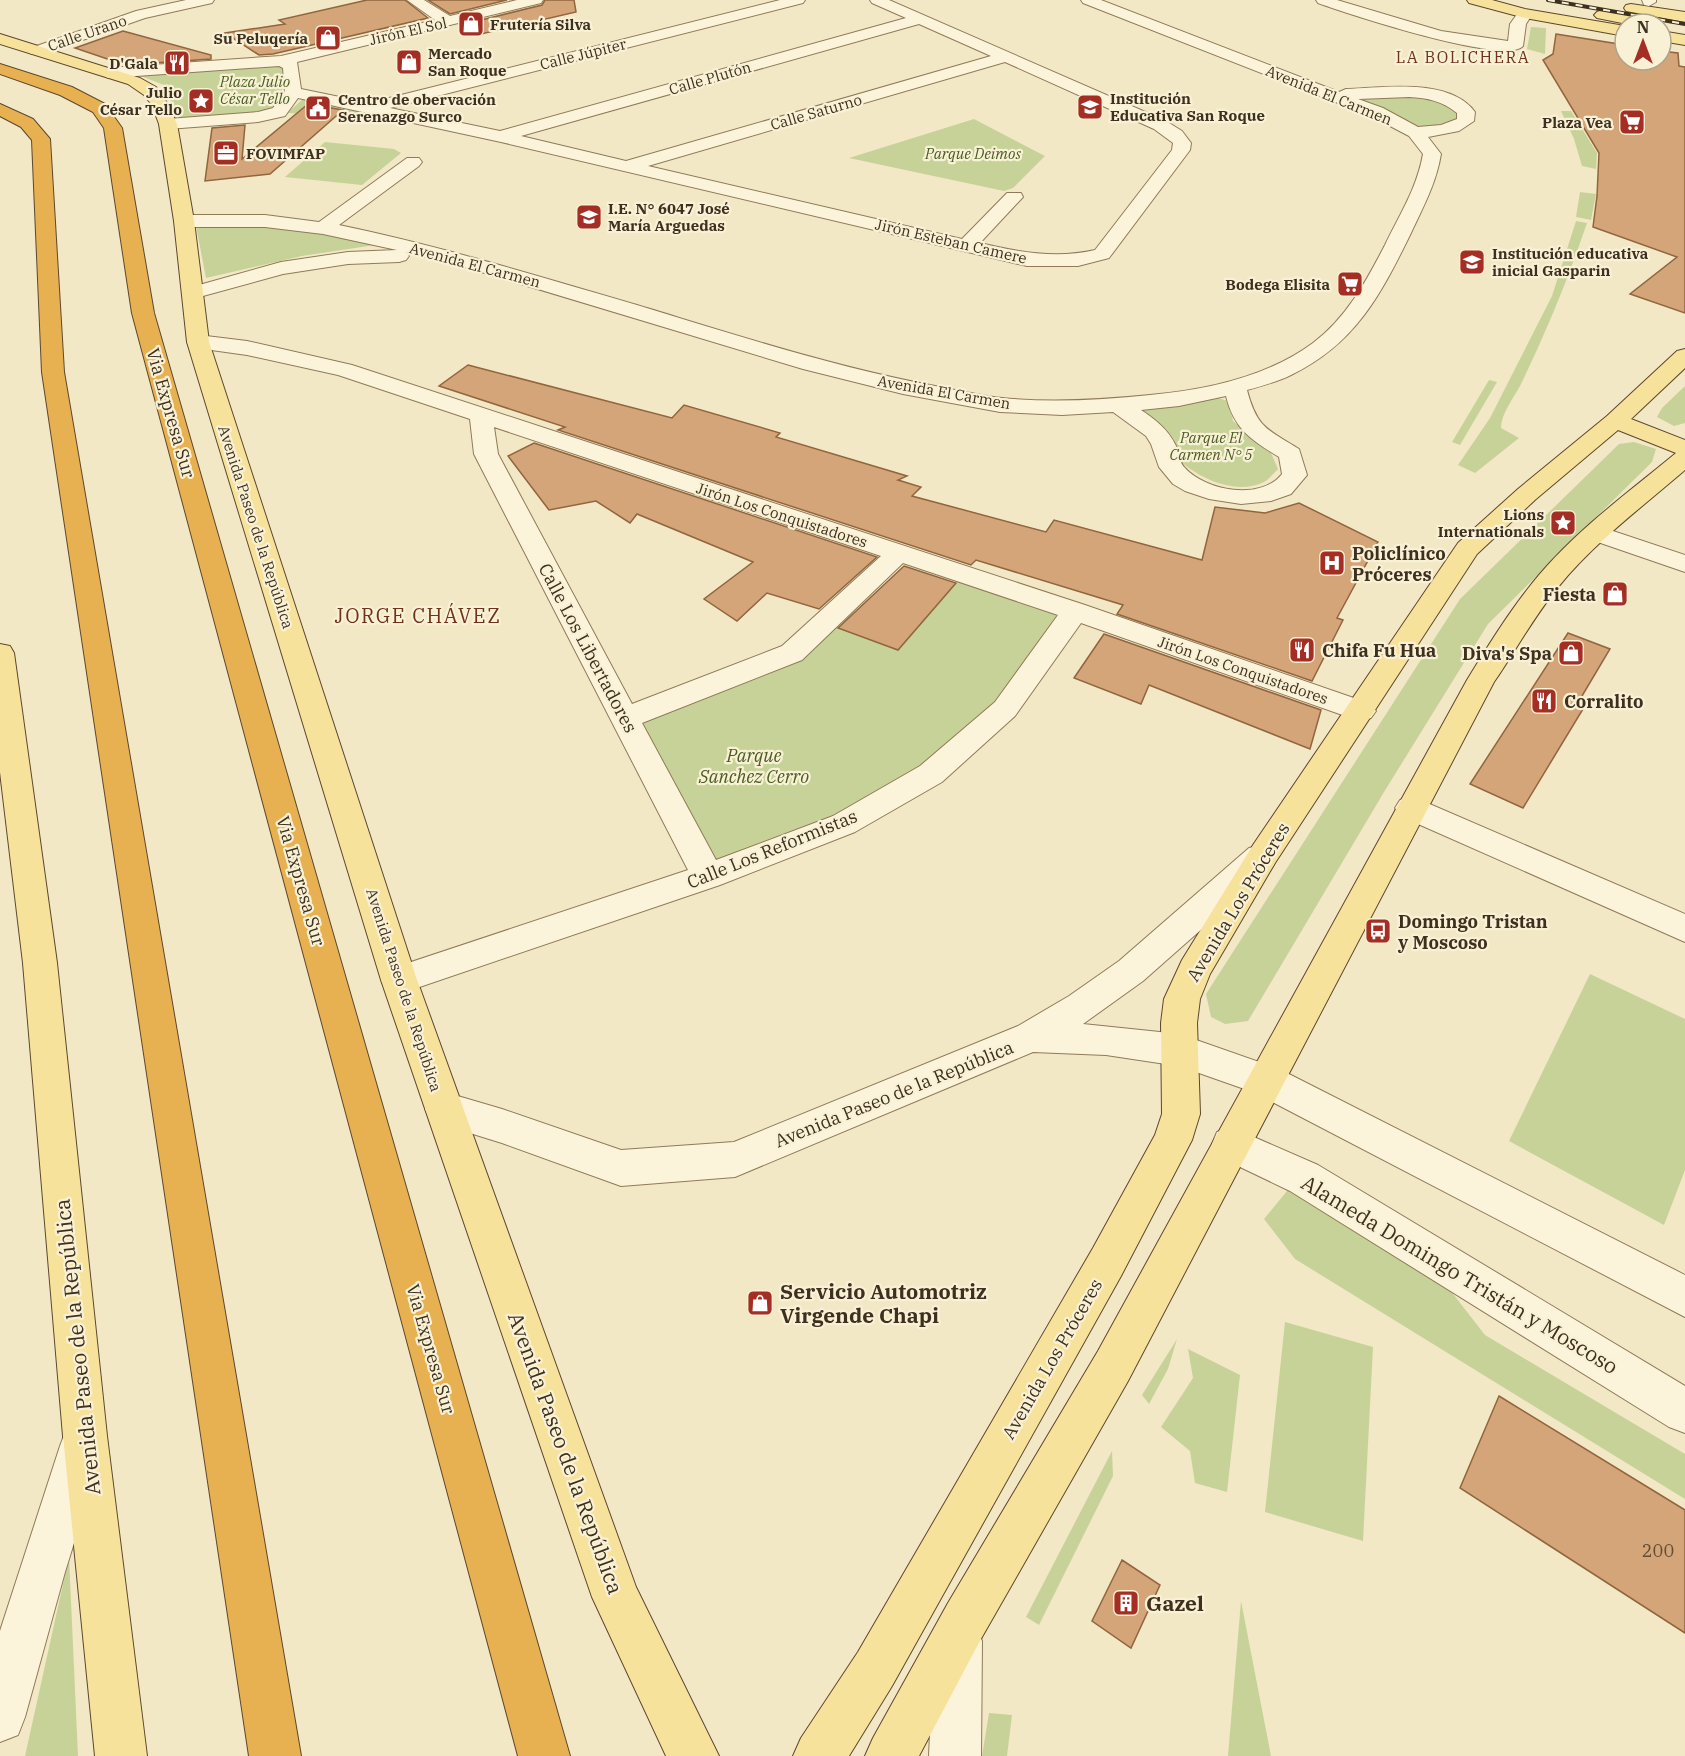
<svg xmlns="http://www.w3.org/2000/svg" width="1685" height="1756" font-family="'IBM Plex Serif',serif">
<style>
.green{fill:#c7d298}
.building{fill:#d3a579;stroke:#91653d;stroke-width:1.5}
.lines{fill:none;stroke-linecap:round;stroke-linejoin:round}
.minor-casing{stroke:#8f7a59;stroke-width:2}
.major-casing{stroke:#5d472e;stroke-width:2}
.highway-casing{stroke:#5d472e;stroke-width:2}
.minor{fill:#fcf4da;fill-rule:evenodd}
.major{fill:#f7e29c;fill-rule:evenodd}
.highway{fill:#e7b151;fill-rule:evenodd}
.rail-casing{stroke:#3e301e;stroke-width:4}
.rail{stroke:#f9f1d6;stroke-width:2;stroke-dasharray:7;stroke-linecap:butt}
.labels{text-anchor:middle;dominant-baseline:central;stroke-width:4.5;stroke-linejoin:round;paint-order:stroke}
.far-poi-label{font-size:15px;font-weight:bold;fill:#3e301e;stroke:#f9f1d6;text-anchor:start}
.far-street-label{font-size:15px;fill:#3e301e;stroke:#f9f1d6}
.far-park-label{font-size:15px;font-style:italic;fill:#4a5d23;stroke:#f9f1d6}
.far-neighbourhood-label{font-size:16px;letter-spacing:1.5px;fill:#6f321a;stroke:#f9f1d6}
.street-label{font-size:18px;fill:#3e301e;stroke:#f9f1d6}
.poi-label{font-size:18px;font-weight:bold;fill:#3e301e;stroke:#f9f1d6;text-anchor:start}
.park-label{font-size:18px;font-style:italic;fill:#4a5d23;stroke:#f9f1d6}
.near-number-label{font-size:18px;fill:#634d35}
.neighbourhood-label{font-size:20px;letter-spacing:1.5px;fill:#6f321a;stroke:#f9f1d6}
.near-street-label{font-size:21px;fill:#3e301e;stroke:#f9f1d6}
.near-poi-label{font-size:21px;font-weight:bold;fill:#3e301e;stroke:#f9f1d6;text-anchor:start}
</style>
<rect width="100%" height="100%" fill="#f2e8c6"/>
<path class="green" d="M 1531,27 L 1546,28 L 1545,54 L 1527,49 Z
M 279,65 L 285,68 C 282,87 284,104 264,112 L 178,119 L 164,85 L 141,76 Z
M 1419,96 L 1456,108 L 1461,118 L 1454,124 L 1418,130 L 1351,97 Z
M 302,100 L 307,100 L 377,115 L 373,117 L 287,113 Z
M 1561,111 L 1571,111 L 1597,153 L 1596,169 L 1582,166 L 1574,139 Z
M 974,119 L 1045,156 L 1013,188 L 1004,191 L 849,158 Z
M 325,142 L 394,149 L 401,153 L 362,185 L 285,177 Z
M 1580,192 L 1596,194 L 1591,220 L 1576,217 Z
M 1576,221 L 1587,223 C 1568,279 1546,333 1520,386 C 1513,399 1501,414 1501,428 L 1519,438 L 1475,473 L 1458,465 L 1490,418 L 1552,296 Z
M 196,226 L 321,229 L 375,243 L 375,245 L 302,256 L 206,278 Z
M 1489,380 L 1497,382 L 1460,445 L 1452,442 Z
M 1685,386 L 1685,423 L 1674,426 L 1657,417 L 1662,408 Z
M 1218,398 L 1228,401 L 1233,421 L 1271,453 L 1278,469 C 1274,473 1269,479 1264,482 C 1236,496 1198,478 1178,459 C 1180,434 1160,425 1142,412 L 1146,408 Z
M 1634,442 L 1656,449 L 1652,462 L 1488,624 L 1384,792 L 1248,1021 L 1225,1024 L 1211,1017 L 1206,994 L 1460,599 L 1619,444 Z
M 964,575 L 1075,611 L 1005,709 L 931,774 L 708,876 L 625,718 L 832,626 L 898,650 Z
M 1590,974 L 1685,1019 L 1685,1170 L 1664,1225 L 1509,1141 Z
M 1296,1180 L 1422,1254 L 1485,1335 L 1685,1454 L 1685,1499 L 1295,1259 L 1264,1219 Z
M 1285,1322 L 1373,1347 L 1363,1541 L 1265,1512 Z
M 1177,1339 L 1168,1369 L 1149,1404 L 1142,1395 Z
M 1188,1349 L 1240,1375 L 1227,1492 L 1195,1483 L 1190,1451 L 1161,1427 L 1193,1378 Z
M 1112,1451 L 1113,1476 L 1039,1625 L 1026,1617 Z
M 69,1557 L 78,1756 L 25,1756 Z
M 1241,1601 L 1271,1756 L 1228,1756 Z
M 989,1713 L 1012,1715 L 1007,1756 L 982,1756 Z"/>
<path class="building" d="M 367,0 L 405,0 L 428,18 L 273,54 L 259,55 L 225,33 L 285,24 L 279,20 Z
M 428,0 L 507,0 L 450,14 Z
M 545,0 L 574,0 L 576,12 L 481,34 L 465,24 L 542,5 Z
M 123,31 L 211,55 L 211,59 L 125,65 L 75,48 Z
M 1556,34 L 1625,45 L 1625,60 L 1661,60 L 1661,51 L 1678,53 L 1679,66 L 1685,67 L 1685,313 L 1630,294 L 1677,257 L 1593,227 L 1597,196 L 1599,153 L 1543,60 L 1553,54 Z
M 308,104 L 343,110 L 270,174 L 205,181 L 212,128 L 245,125 L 242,159 Z
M 468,365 L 672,418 L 684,405 L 780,433 L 776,437 L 907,476 L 898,480 L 921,487 L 912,496 L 1046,532 L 1054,520 L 1202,560 L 1215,507 L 1265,513 L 1299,503 L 1378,542 L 1337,618 L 1343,620 L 1312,681 L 1117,614 L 1123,605 L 976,560 L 971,565 L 558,430 L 565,427 L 439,386 Z
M 534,443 L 877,557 L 819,609 L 767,593 L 737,621 L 704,599 L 753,562 L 637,514 L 630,523 L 596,501 L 549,510 L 508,456 Z
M 904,566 L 956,583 L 898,650 L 838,628 Z
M 1568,633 L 1610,649 L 1579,701 L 1586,704 L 1523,808 L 1470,784 Z
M 1104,634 L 1321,710 L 1310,749 L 1149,685 L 1141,704 L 1074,678 Z
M 1499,1396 L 1685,1510 L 1685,1633 L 1460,1488 Z
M 1122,1560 L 1160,1585 L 1131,1648 L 1092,1621 Z"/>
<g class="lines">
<defs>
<path id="minor" d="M 186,0 L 214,0 L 212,3 L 145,18 L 43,54 L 31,54 L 29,51 L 31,48 L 136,11 Z
M 407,0 L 424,0 L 450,16 L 517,0 L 543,0 L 541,3 L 297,62 L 301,89 L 369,103 L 780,0 L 805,0 L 803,3 L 390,108 L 500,131 L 906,18 L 872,3 L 870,0 L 889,0 L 1166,121 L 1182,131 L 1191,143 L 1190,150 L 1109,258 L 1078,266 L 1027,266 L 501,142 L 298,98 L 285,116 L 258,122 L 168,129 L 162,128 L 159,124 L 162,120 L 168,119 L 258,112 L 273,108 L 285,92 L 283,68 L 279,66 L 108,78 L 100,73 L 108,68 L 281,56 L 435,20 ZM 919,24 L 991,56 L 626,161 L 521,136 ZM 1005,62 L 1154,129 L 1173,143 L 1172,150 L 1095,250 C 1056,259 1018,252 980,243 L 1023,197 L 1021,193 L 1007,193 L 962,239 L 648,166 Z
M 1081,0 L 1101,0 L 1339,92 L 1346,89 C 1383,88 1449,77 1475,112 L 1474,121 L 1459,131 L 1428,137 L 1441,154 C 1436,184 1423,207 1410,235 C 1380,296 1355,344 1291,375 C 1277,382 1261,386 1247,390 C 1257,428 1267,429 1299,449 L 1307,475 L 1291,494 L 1271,501 L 1241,504 L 1209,499 L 1185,491 L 1173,484 L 1159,467 L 1151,444 L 1146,436 L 1113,412 L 1062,415 L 1000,412 L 903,394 L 803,369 L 448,262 L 406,252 L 409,256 L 406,260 L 399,262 L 348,264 L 283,274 L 192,299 L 185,297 L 182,293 L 185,289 L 281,262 L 348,252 L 397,250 L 323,234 L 265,227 L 184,227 L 177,225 L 174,221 L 177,217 L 184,215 L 265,215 L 319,222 L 407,158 L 419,158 L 422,162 L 419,166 L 339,225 C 440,246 538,276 637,305 C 736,335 834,367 935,386 C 957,390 980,396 1002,398 C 1051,403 1101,400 1150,395 C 1206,390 1267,377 1313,343 C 1346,318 1366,282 1385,245 C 1400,214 1417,188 1423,154 L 1409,136 L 1371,116 L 1083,3 ZM 1409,97 C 1428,98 1442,101 1457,113 L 1457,119 L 1441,125 L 1418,127 L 1383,108 L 1358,99 ZM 1226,396 C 1234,429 1251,440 1279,457 L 1282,474 C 1261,501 1206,491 1185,468 C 1179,462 1179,454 1176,446 C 1169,430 1155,419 1141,410 L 1179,406 Z
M 1316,0 L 1337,0 L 1441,31 L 1508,41 L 1510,24 L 1520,10 L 1530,10 L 1533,13 L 1526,24 L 1523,46 C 1506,66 1345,13 1318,3 Z
M 1642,0 L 1656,0 L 1656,2 L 1649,6 L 1644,5 Z
M 198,335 L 247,341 L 352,365 L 1085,605 L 1371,704 L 1376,711 L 1371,718 L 1361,721 L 1351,718 L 1081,623 L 1015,716 L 942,782 L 855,832 L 720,885 L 399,994 L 387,990 L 381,980 L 387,970 L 688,870 L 474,454 L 470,419 L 338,375 L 247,355 L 190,347 L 187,342 L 190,337 ZM 494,427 L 881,556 L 782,646 L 632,704 L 498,454 ZM 903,563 L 1058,615 L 995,702 L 920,766 L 833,816 L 716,860 L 642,723 L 802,660 Z
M 1595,525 L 1685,555 L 1685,572 L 1586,538 L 1582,533 L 1586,528 Z
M 1411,796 L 1685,914 L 1685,942 L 1400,816 L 1395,808 L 1400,800 Z
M 1261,845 L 1273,848 L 1277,857 L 1273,866 L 1143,981 L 1083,1024 L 1179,1034 L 1279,1069 L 1685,1275 L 1685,1317 L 1253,1092 L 1179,1066 L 1106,1055 L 1033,1052 L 735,1177 L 621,1186 L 502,1143 L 431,1121 L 425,1109 L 431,1097 L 444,1092 L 502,1109 L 621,1150 L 734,1142 L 1018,1026 L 1069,996 L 1119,961 L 1249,848 Z
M 1231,1127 L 1318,1165 L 1685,1386 L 1685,1433 L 1669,1427 L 1290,1191 L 1217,1156 L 1212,1144 L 1217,1132 Z
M 82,1424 L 98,1430 L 104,1446 L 65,1572 L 25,1717 L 18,1735 L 0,1742 L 0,1631 L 60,1446 L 66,1430 Z
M 958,1617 L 975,1624 L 982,1641 L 981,1756 L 929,1756 L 934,1641 L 941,1624 Z"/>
<path id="major" d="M 1467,0 L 1492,0 L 1525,9 L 1625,26 L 1625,36 L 1525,18 L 1469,3 Z
M 1631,4 L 1685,12 L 1685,22 L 1626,11 L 1624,8 L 1626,5 Z
M 1602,10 L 1653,19 L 1661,24 L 1627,24 L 1597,18 L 1594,15 L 1597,12 Z
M 1661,31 L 1685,35 L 1685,45 L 1661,41 Z
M 0,34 L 140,78 L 156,87 L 168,104 L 177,124 L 194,221 L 209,342 L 417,980 L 636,1587 L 719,1756 L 666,1756 L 592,1597 L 381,980 L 187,342 L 174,221 L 159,124 L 152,105 L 144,95 L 128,84 L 0,44 Z
M 1685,349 L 1685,368 L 1631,419 L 1685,440 L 1685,470 C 1642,507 1595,542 1559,586 C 1534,616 1516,650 1494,682 L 1128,1381 L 982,1637 L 919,1756 L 865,1756 L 873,1738 L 948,1603 L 1098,1351 L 1467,680 C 1489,644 1512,607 1539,575 C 1579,528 1629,492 1676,453 L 1618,430 L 1536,499 L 1477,554 L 1275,863 L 1210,974 L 1200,999 L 1197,1023 L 1200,1114 L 1192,1140 L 1121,1276 L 892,1686 L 849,1756 L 793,1756 L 801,1738 L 858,1652 L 1093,1248 L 1155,1135 L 1162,1114 L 1161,1023 L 1164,999 L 1182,960 L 1253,845 L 1458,543 L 1518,489 L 1607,416 L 1677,351 Z
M 0,644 L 10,646 L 14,653 L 57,963 L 107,1436 L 147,1756 L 95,1756 L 63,1436 L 23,963 L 0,772 Z"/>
<path id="highway" d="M 0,64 L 72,87 L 105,104 L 122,128 L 154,313 L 570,1756 L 518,1756 L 132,313 L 104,128 L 93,112 L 60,95 L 0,74 Z
M 0,104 L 33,119 L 50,139 L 64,372 L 301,1756 L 249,1756 L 42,372 L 32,140 L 21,127 L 0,116 Z"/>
</defs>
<use href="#minor" class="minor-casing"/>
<use href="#major" class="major-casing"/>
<use href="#highway" class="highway-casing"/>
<use href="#minor" class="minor"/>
<use href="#major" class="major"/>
<use href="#highway" class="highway"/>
<defs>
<path id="rail" d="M 1548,0 L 1685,24"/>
</defs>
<use href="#rail" class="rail-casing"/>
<use href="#rail" class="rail"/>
</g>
<defs>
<symbol id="shop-square" viewBox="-11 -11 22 22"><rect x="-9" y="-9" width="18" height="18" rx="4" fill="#a42d24" stroke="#f9f1d6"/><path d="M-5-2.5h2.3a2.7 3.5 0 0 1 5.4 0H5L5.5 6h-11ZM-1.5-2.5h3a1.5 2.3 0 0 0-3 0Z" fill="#fff"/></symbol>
<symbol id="restaurant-square" viewBox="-11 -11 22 22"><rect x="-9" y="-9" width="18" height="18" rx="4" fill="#a42d24" stroke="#f9f1d6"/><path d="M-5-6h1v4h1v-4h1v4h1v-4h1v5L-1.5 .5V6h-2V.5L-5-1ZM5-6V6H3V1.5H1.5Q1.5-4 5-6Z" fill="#fff"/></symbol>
<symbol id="sight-square" viewBox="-11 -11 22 22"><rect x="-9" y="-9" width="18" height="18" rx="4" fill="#a42d24" stroke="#f9f1d6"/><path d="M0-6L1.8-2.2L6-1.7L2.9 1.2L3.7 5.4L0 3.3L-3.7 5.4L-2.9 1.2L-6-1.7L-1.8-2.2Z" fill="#fff"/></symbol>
<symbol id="school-square" viewBox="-11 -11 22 22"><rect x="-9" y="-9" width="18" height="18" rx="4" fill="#a42d24" stroke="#f9f1d6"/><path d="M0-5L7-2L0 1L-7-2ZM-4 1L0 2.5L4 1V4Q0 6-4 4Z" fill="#fff"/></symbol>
<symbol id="civic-square" viewBox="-11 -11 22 22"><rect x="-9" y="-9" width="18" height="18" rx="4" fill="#a42d24" stroke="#f9f1d6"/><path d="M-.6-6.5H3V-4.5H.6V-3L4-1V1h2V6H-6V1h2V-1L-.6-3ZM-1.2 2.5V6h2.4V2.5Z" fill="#fff"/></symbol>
<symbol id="supermarket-square" viewBox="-11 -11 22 22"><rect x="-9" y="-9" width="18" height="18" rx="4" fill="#a42d24" stroke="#f9f1d6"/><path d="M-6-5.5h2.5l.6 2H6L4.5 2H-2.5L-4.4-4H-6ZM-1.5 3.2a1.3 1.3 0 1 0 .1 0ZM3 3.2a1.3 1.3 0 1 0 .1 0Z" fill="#fff"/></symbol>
<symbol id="office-square" viewBox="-11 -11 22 22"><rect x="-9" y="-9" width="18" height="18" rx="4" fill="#a42d24" stroke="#f9f1d6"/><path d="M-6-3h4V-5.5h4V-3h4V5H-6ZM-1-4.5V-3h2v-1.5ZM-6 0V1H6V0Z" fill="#fff"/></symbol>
<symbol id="hospital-square" viewBox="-11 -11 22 22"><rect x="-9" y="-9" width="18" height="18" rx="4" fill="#a42d24" stroke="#f9f1d6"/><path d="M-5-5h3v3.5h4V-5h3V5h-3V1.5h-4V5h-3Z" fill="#fff"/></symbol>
<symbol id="bus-square" viewBox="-11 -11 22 22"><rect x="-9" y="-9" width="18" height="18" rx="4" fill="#a42d24" stroke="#f9f1d6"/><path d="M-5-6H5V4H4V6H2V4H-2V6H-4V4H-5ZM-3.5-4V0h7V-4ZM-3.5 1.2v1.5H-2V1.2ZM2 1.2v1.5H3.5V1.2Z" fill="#fff"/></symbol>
<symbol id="building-square" viewBox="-11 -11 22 22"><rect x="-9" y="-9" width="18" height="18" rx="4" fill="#a42d24" stroke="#f9f1d6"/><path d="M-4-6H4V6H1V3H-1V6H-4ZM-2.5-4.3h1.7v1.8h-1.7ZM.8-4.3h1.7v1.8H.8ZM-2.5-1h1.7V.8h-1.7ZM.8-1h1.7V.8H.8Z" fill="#fff"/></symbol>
</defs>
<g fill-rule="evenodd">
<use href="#shop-square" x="456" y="9" width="30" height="30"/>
<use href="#shop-square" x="313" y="23" width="30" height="30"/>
<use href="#shop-square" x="394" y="47" width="30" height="30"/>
<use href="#restaurant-square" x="162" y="48" width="30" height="30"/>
<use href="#sight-square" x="186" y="86" width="30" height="30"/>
<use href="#school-square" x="1075" y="92" width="30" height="30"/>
<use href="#civic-square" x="303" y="93" width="30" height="30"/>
<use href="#supermarket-square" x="1617" y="107" width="30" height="30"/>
<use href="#office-square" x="211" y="138" width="30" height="30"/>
<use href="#school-square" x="574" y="202" width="30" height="30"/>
<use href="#school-square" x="1457" y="247" width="30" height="30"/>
<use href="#supermarket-square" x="1335" y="269" width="30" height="30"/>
<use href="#sight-square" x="1548" y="508" width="30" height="30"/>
<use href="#hospital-square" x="1317" y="548" width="30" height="30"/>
<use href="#shop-square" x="1600" y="579" width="30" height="30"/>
<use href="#restaurant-square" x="1287" y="635" width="30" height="30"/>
<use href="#shop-square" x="1556" y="638" width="30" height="30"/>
<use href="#restaurant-square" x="1529" y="686" width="30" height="30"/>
<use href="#bus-square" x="1363" y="916" width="30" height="30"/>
<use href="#shop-square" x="745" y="1288" width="30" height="30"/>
<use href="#building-square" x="1111" y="1588" width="30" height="30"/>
</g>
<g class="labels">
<g class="far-poi-label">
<text x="490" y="24">Frutería Silva</text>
<text x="308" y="38" text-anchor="end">Su Peluqería</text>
<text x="428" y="53">Mercado<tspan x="428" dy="17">San Roque</tspan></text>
<text x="158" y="63" text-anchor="end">D'Gala</text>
<text x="182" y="92" text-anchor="end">Julio<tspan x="182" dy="17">César Tello</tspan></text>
<text x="1110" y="98">Institución<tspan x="1110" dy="17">Educativa San Roque</tspan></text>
<text x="338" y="99">Centro de obervación<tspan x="338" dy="17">Serenazgo Surco</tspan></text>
<text x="1612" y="122" text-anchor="end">Plaza Vea</text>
<text x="246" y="153">FOVIMFAP</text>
<text x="608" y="208">I.E. N° 6047 José<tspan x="608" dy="17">María Arguedas</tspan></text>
<text x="1492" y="253">Institución educativa<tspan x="1492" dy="17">inicial Gasparin</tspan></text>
<text x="1330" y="284" text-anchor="end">Bodega Elisita</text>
<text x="1544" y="514" text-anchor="end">Lions<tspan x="1544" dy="17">Internationals</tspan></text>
</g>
<g class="far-street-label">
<text transform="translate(408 31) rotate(-13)">Jirón El Sol</text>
<text transform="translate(87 33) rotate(-19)">Calle Urano</text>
<text transform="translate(583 54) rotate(-14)">Calle Júpiter</text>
<text transform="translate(710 78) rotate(-16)">Calle Plutón</text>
<text transform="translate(1329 95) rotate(22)">Avenida El Carmen</text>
<text transform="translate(816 112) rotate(-16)">Calle Saturno</text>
<text transform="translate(951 241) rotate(13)">Jirón Esteban Camere</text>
<text transform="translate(475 265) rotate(15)">Avenida El Carmen</text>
<text transform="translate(944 392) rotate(10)">Avenida El Carmen</text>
<text transform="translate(782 515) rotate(18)">Jirón Los Conquistadores</text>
<text transform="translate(256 527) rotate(72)">Avenida Paseo de la República</text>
<text transform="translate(1243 670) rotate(19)">Jirón Los Conquistadores</text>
<text transform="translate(404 990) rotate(72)">Avenida Paseo de la República</text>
</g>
<g class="far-park-label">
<text x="255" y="81">Plaza Julio<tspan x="255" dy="17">César Tello</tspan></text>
<text x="973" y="153">Parque Deimos</text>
<text x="1211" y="437">Parque El<tspan x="1211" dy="17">Carmen N° 5</tspan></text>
</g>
<g class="far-neighbourhood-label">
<text x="1463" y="57">LA BOLICHERA</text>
</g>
<g class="street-label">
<text transform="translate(171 413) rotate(74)">Via Expresa Sur</text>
<text transform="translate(588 648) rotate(62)">Calle Los Libertadores</text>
<text transform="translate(772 849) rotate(-22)">Calle Los Reformistas</text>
<text transform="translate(301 881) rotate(74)">Via Expresa Sur</text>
<text transform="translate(1238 902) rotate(-59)">Avenida Los Próceres</text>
<text transform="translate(894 1094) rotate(-22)">Avenida Paseo de la República</text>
<text transform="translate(431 1349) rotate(74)">Via Expresa Sur</text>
<text transform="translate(1052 1359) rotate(-60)">Avenida Los Próceres</text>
</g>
<g class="poi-label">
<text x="1352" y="553">Policlínico<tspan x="1352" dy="21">Próceres</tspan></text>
<text x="1596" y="594" text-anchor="end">Fiesta</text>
<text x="1322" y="650">Chifa Fu Hua</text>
<text x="1552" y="653" text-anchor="end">Diva's Spa</text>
<text x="1564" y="701">Corralito</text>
<text x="1398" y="921">Domingo Tristan<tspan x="1398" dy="21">y Moscoso</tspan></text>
</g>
<g class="park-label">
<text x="754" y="755">Parque<tspan x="754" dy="21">Sanchez Cerro</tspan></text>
</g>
<g class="near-number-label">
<text x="1658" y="1550">200</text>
</g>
<g class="neighbourhood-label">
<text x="418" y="615">JORGE CHÁVEZ</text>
</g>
<g class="near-street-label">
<text transform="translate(1460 1274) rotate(31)">Alameda Domingo Tristán y Moscoso</text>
<text transform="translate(77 1347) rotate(-96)">Avenida Paseo de la República</text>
<text transform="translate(566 1453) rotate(70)">Avenida Paseo de la República</text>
</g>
<g class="near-poi-label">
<text x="780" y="1291">Servicio Automotriz<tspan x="780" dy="24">Virgende Chapi</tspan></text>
<text x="1146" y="1603">Gazel</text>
</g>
</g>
<g transform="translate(1643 42)"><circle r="28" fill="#f9f1d6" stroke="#aea48c" stroke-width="1.5"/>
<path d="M0-4.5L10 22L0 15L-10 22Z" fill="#a42d24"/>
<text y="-9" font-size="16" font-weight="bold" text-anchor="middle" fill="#3e301e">N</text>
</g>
</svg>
